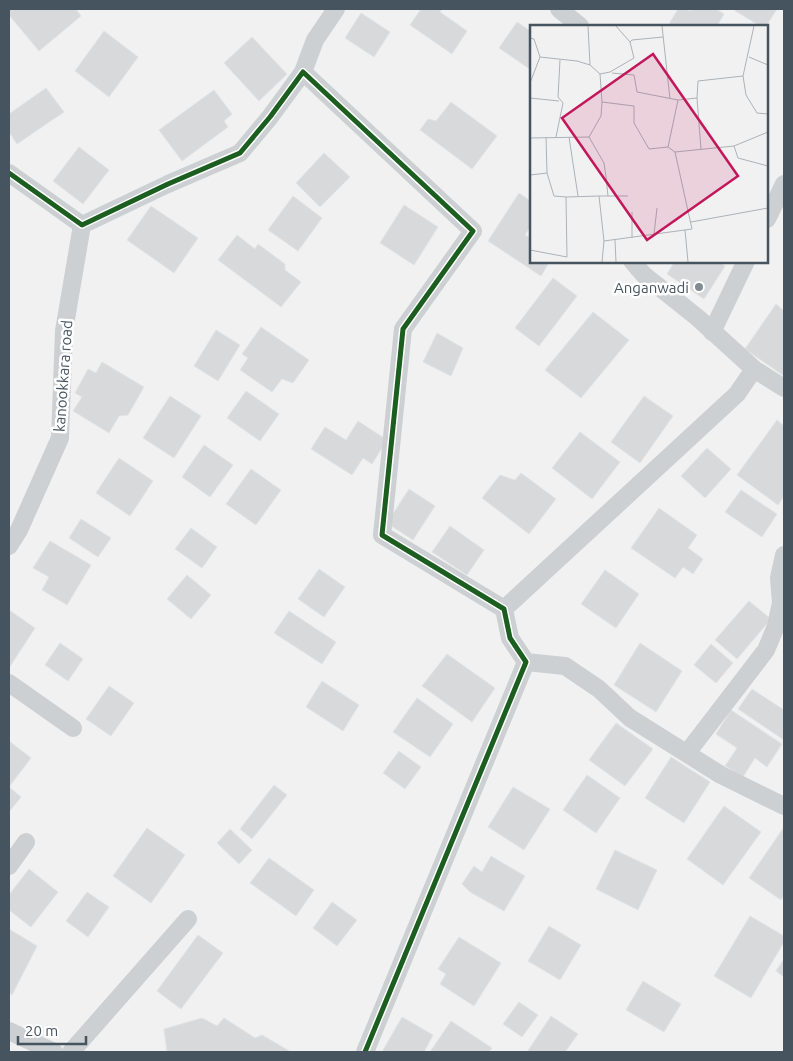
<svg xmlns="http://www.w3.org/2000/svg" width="793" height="1061" font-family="Ubuntu,sans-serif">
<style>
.building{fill:#d8d9db;stroke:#e2e3e4}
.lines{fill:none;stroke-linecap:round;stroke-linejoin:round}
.street{stroke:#ccd0d2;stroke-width:18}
.cycleway-casing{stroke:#fff;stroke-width:8}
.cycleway{stroke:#1b5e20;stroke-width:5}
.poi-dot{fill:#828b92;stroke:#fff;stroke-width:2}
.labels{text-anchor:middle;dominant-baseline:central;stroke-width:5;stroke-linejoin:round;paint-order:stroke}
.poi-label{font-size:15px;fill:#46545f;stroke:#fff;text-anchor:end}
.street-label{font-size:15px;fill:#46545f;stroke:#fff}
.inset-road{fill:none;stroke:#adb2b7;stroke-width:1}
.view{fill:#c2185b;fill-opacity:0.15;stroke:#c2185b;stroke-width:2.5}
.inset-edge{fill:none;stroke:#46545f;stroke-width:2.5}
</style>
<rect width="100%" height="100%" fill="#f1f1f1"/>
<path class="building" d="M 9,9 L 76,9 L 81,16 L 39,51 L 9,15 Z
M 421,9 L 442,9 L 440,12 L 467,31 L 452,54 L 410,25 Z
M 678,9 L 686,9 L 690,11 L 692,9 L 716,9 L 724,14 L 717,26 L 668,26 Z
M 735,9 L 777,9 L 766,26 L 760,26 L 734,10 Z
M 361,13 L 390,32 L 374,57 L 345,38 Z
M 517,22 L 532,32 L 531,70 L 499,48 Z
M 104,31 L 138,57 L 109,97 L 75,71 Z
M 252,37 L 287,74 L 259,101 L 224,63 Z
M 46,88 L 64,112 L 17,144 L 9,132 L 9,114 Z
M 214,90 L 232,114 L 224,121 L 228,127 L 182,161 L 159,130 Z
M 451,102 L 497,136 L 472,169 L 420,130 L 428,119 L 436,121 Z
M 79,147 L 109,170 L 83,204 L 53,181 Z
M 324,153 L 350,177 L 320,207 L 296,183 Z
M 519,193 L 532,202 L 532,224 L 525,235 L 532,239 L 532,261 L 550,261 L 541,276 L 488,241 Z
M 293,196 L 322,218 L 298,251 L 268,230 Z
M 404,205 L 438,227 L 414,265 L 380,243 Z
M 151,206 L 198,238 L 174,273 L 127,240 Z
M 237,235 L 255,249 L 258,244 L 285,264 L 285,270 L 301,282 L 281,307 L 218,260 Z
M 675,261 L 718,261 L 725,266 L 704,299 L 667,274 Z
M 553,278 L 577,296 L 539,346 L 515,328 Z
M 776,304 L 784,311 L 784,376 L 745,349 Z
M 593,312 L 629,340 L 581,398 L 545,370 Z
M 261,327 L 309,360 L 293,383 L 282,379 L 272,392 L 240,370 L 248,358 L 242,354 Z
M 216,330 L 240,345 L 218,381 L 194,366 Z
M 437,333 L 463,348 L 451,376 L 423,362 Z
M 102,362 L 144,387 L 128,415 L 119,416 L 109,433 L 73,411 L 82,397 L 75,393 L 88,369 L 96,373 Z
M 246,391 L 279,414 L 260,441 L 227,418 Z
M 170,396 L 201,416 L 174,458 L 143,438 Z
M 644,396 L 673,416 L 640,463 L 611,442 Z
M 777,420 L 784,426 L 784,496 L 778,505 L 737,475 Z
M 358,421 L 387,440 L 372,464 L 363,458 L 352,475 L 311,449 L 325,427 L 346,440 Z
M 580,432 L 620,462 L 592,499 L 552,468 Z
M 204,445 L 233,465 L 210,497 L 182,477 Z
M 707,448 L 731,469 L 705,498 L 681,476 Z
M 119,458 L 153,481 L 130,516 L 96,493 Z
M 251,469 L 281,490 L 256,525 L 226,504 Z
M 521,473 L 556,499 L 529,534 L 482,498 L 500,475 L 515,480 Z
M 409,489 L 435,506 L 413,540 L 387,523 Z
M 741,490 L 777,514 L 762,537 L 725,512 Z
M 659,508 L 697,535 L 688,548 L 703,559 L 693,574 L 683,567 L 675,578 L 631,548 Z
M 81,519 L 111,538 L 98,557 L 69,538 Z
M 450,526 L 484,550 L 467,575 L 432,552 Z
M 191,528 L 217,547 L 202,568 L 175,549 Z
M 50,541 L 91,565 L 67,605 L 42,590 L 49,577 L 33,568 Z
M 319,569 L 345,587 L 324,617 L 298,599 Z
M 605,570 L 639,594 L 616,628 L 581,604 Z
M 187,575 L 211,595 L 191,619 L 167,599 Z
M 749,601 L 771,619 L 737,659 L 715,640 Z
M 9,610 L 35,628 L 9,668 Z
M 289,611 L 336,642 L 322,664 L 274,633 Z
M 60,643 L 83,659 L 68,681 L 45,665 Z
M 640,643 L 682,671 L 656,712 L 614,685 Z
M 711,644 L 733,663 L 716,683 L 694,665 Z
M 447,654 L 495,688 L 472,722 L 422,686 Z
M 322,681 L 359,705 L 343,731 L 306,707 Z
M 109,686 L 134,703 L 111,736 L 86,719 Z
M 752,689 L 784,710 L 784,740 L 738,709 Z
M 417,698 L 453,724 L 430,757 L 393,732 Z
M 731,710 L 782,744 L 767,767 L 755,758 L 743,777 L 725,766 L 737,748 L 716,734 Z
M 616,723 L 653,749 L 625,786 L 589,760 Z
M 9,741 L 31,758 L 9,787 Z
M 399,751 L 421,767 L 405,789 L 383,773 Z
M 671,757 L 710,782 L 684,823 L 645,798 Z
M 587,775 L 620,798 L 596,833 L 563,810 Z
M 274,785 L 287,795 L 252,839 L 240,829 Z
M 9,787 L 21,797 L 9,812 Z
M 513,787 L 550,809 L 524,850 L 488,827 Z
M 724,806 L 761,832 L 723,885 L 687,859 Z
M 784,827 L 784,895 L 781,900 L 749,878 Z
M 147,828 L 185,855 L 151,903 L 113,876 Z
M 230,829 L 252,850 L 239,864 L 217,843 Z
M 615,850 L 657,870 L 638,910 L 596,889 Z
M 491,856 L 525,876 L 504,911 L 470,892 L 462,884 L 474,866 L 482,872 Z
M 269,858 L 314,890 L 296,916 L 250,883 Z
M 29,869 L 58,892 L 31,927 L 9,910 L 9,895 Z
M 87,892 L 109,907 L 88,937 L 66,921 Z
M 332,902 L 357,920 L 337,946 L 313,928 Z
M 750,916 L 784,936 L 784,942 L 751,998 L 714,976 Z
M 549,926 L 581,945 L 560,980 L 528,961 Z
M 9,929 L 37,946 L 12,995 L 9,993 Z
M 198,935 L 223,953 L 181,1009 L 157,991 Z
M 459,937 L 501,963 L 474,1006 L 440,984 L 446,974 L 438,969 Z
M 784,959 L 784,977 L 776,971 Z
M 643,981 L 681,1004 L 664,1032 L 626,1010 Z
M 519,1002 L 538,1015 L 522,1037 L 503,1024 Z
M 551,1016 L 578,1034 L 565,1052 L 527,1052 Z
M 402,1017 L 433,1035 L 424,1052 L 382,1052 Z
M 202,1018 L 217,1026 L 224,1018 L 255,1038 L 262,1035 L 291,1052 L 167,1052 L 164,1029 Z
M 451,1021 L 492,1048 L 489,1052 L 430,1052 Z"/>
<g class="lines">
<path class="street" d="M 559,9 L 580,26
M 303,72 L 315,40 L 336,9
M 9,173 L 82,225 L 168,184 L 240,153 L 270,117 L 303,72 L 473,231 L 403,329 L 382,535 L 504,609 L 510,638 L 526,662
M 767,219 L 784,184
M 632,261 L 644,275 L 698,318 L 754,369 L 784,388
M 712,332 L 746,261
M 9,546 L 19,530 L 60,438 L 64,331 L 82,225
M 504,609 L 737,394 L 754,369
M 526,662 L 565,666 L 599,689 L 630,718 L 721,775 L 784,806
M 9,683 L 73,728
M 687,753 L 766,650 L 776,626 L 781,603 L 779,578 L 784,555
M 9,866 L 26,842
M 9,1031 L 54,1052
M 71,1052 L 188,919
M 365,1052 L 526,662"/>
<defs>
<path id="cycleway" d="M 9,173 L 82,225 L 168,184 L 240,153 L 270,117 L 303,72 L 473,231 L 403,329 L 382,535 L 504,609 L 510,638 L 526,662 L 365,1052"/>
</defs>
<use href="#cycleway" class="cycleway-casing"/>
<use href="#cycleway" class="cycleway"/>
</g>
<circle class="poi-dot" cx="699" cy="287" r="5"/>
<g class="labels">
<g class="poi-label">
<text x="689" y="287">Anganwadi</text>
</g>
<g class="street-label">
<text transform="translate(63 376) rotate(-86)">kanookkara road</text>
</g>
</g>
<g transform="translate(530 25)">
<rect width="238" height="238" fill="#f1f1f1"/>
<path class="inset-road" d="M 58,1 L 60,40M 86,1 L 100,17M 132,1 L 140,74M 224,1 L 213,51 L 216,70 L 227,88 L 238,89M 0,13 L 4,14 L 10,32 L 47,36 L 60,40 L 70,49 L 80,47 L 104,33 L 100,17 L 102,15 L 133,12M 219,32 L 238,40M 82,48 L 104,50 L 107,67 L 148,75 L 167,73 L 168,56 L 213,51M 70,49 L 72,77M 0,58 L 10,32M 0,73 L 29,76M 167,73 L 171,124M 26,112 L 33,78 L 28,72 L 30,35M 39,112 L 48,171M 59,112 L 74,138 L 76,152 L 78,171 L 69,171M 0,113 L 59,112 L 71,91 L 72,77 L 104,81 L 104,98 L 119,124 L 138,122 L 145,127 L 162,204 L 74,216 L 69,171 L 36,172 L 37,232 L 0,225M 204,121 L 208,133 L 238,141M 138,122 L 148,75M 145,127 L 204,121 L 238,107M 17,148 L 24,171 L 36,172M 0,150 L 17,148 L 16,112M 78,171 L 98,171M 161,197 L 238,183M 155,205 L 158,237M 124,209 L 127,183M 102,213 L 102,187M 85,215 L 86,237M 72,237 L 74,216"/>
<path class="view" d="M 123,29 L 208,151 L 117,215 L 32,93 Z"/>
<rect width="238" height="238" class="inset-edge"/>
</g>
<rect width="793" height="1061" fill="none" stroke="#46545f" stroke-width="20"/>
<path d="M18 1036v8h68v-8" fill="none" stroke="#46545f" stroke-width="2.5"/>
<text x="25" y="1036" font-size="15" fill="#46545f" stroke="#ffffff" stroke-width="4" paint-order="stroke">20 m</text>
</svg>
